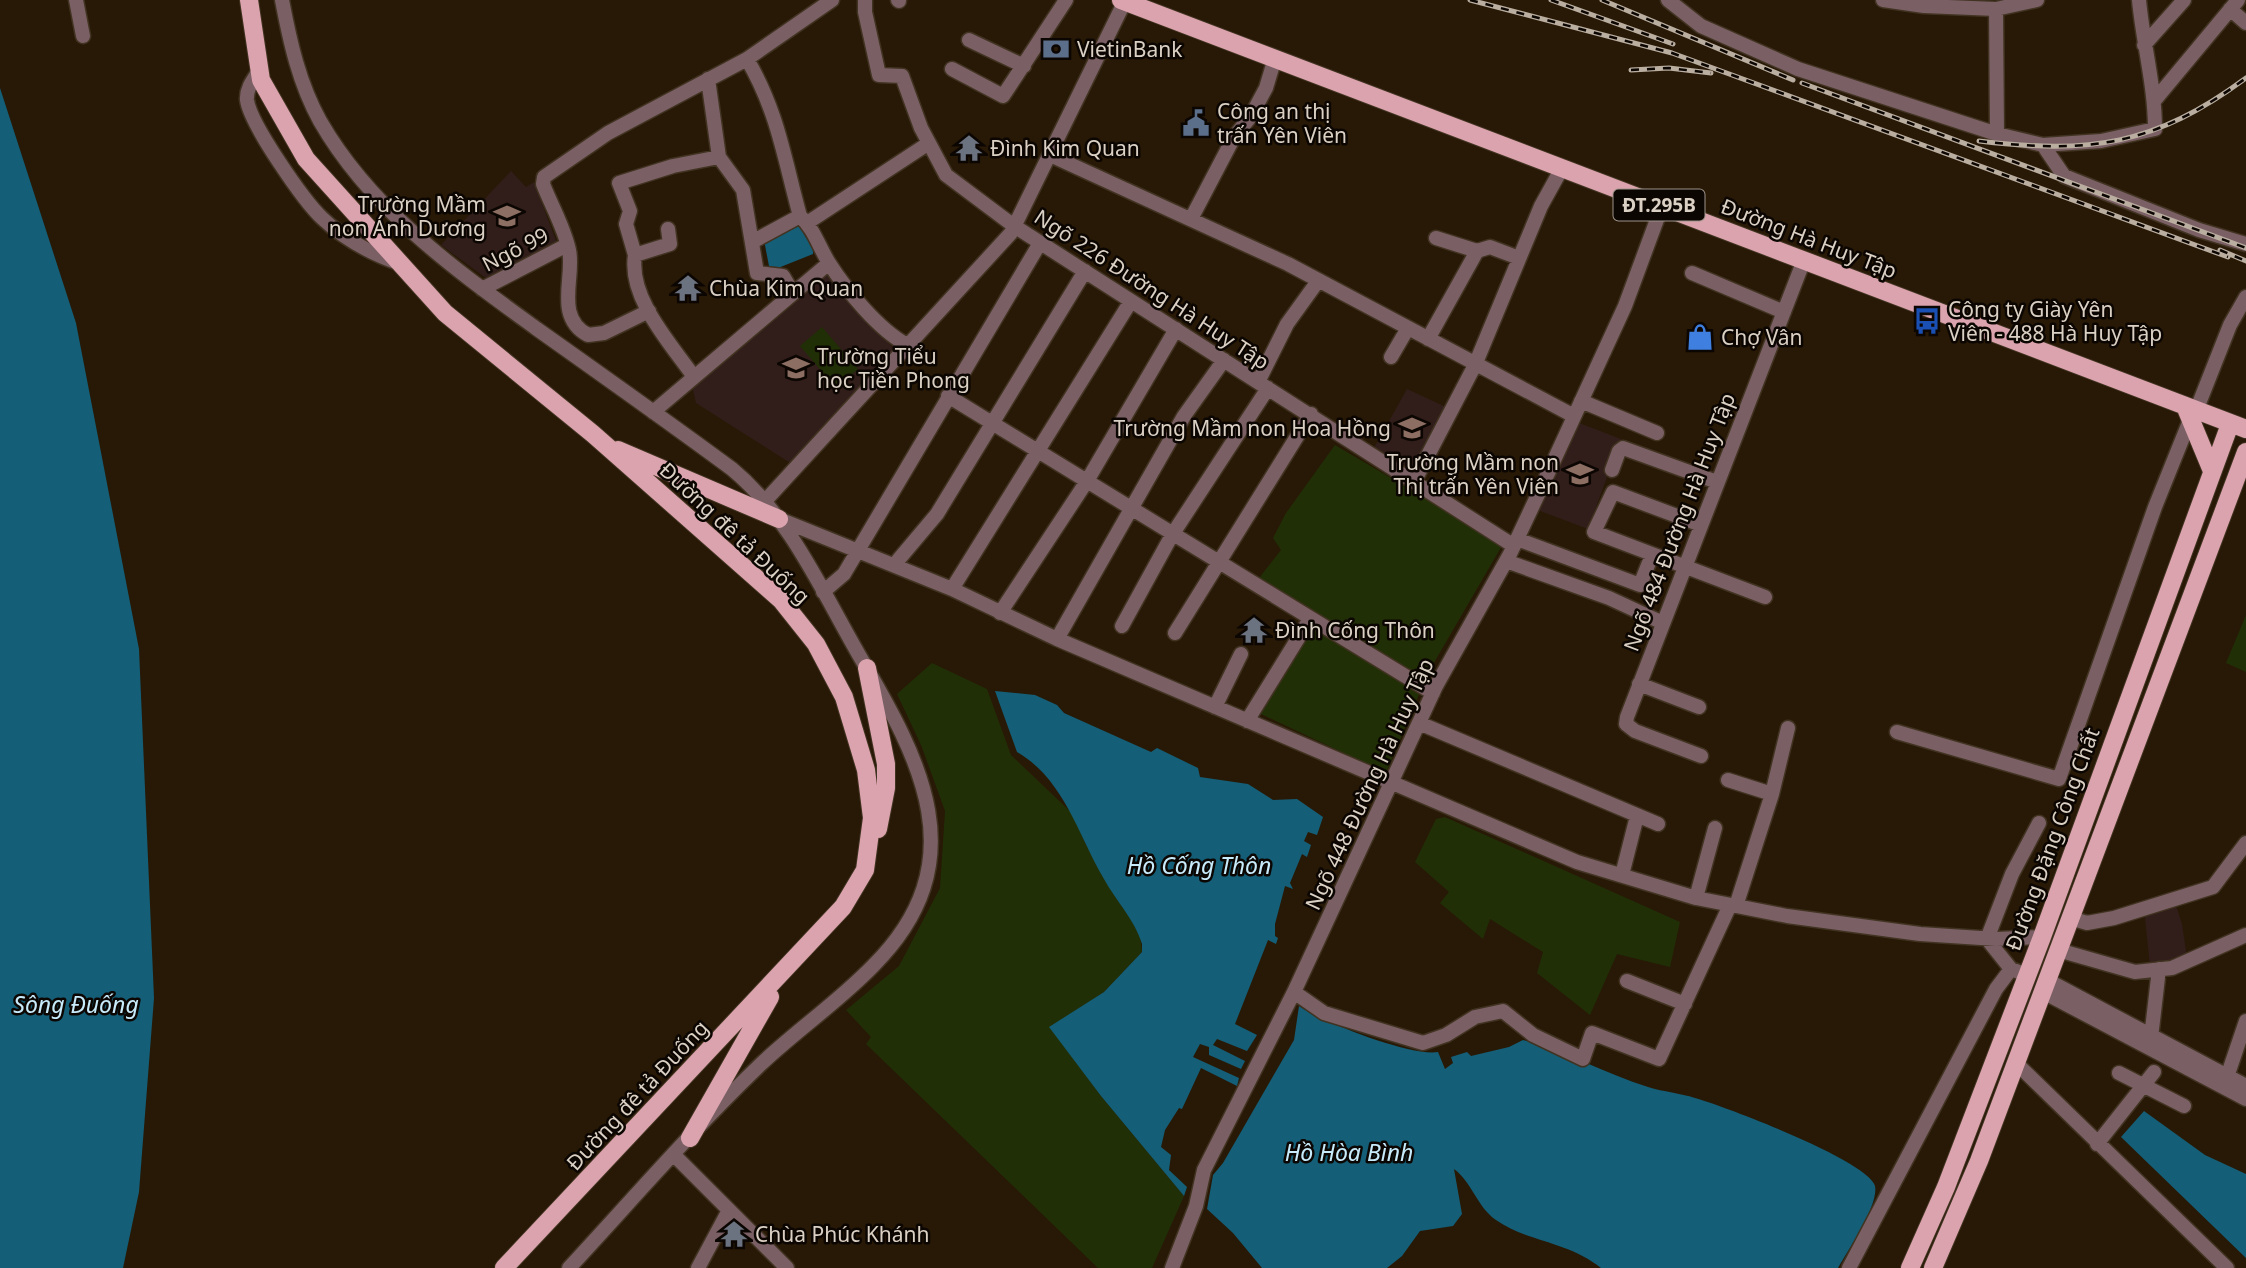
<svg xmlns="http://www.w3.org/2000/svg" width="2246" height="1268" font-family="'Noto Sans',sans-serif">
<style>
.education{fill:#311e1a}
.green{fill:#212f07}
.water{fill:#145e77}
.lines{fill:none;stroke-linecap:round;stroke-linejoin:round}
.minor-casing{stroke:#413321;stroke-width:17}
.major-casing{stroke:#413321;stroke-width:20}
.minor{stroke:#7a5f64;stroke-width:14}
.major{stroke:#dba3ad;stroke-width:18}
.rail-casing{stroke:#baaea1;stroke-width:5}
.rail{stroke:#0c0602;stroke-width:2.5;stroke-dasharray:8;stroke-linecap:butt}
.labels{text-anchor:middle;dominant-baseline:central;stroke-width:5;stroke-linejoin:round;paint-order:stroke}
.shield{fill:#0c0602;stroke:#9d938a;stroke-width:2}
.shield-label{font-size:19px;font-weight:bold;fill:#dbd0c4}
.poi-label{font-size:21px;fill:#dbd0c4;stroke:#0c0602;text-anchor:start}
.street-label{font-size:21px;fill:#dbd0c4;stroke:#0c0602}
.water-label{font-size:23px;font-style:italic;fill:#c7ebfb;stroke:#0c0602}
</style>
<rect width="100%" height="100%" fill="#281906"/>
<path class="education" d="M 511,171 L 526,187 L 534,182 L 558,246 L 490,281 L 441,245 Z
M 825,269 L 895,350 L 792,464 L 696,403 L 692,386 Z
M 1407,389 L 1448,408 L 1415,477 L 1374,448 Z
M 1574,421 L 1621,439 L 1588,529 L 1535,509 Z
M 2174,900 L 2182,924 L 2187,958 L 2150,966 L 2144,909 Z"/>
<path class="green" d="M 822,327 L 858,369 L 836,388 L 800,346 Z
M 1335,445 L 1503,544 L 1428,673 L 1386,773 L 1261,714 L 1317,618 L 1259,578 L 1281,550 L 1273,538 L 1286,513 Z
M 2246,615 L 2246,672 L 2226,663 Z
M 932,663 L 987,689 L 1011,755 L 1073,814 L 1085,843 L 1140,935 L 1142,952 L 1104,992 L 1050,1027 L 1101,1096 L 1184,1196 L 1152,1268 L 1098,1268 L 866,1044 L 871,1037 L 846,1010 L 899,966 L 940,888 L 945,811 L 921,745 L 897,694 Z
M 1445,817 L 1680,922 L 1670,967 L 1617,954 L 1590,1015 L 1537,973 L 1543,952 L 1490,919 L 1483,939 L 1440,903 L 1449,892 L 1415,862 L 1436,819 Z"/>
<path class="water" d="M 0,88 L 76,323 L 139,649 L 154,998 L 139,1192 L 123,1268 L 0,1268 Z
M 795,225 C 805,228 814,244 813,254 L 778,268 L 769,266 L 764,240 Z
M 995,691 L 1035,695 L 1057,705 L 1064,713 L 1151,752 L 1157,748 L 1198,768 L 1200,777 L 1248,784 L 1273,800 L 1297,799 L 1323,817 L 1317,835 L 1308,832 L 1304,841 L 1311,845 L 1307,857 L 1302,854 L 1290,883 L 1293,889 L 1285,886 L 1275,924 L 1275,936 L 1278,938 L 1276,944 L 1268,940 L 1235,1024 L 1257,1035 L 1247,1051 L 1217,1039 L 1213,1045 L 1245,1061 L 1241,1069 L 1209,1055 L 1209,1047 L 1200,1044 L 1193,1057 L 1239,1078 L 1237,1086 L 1201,1068 L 1182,1109 L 1179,1108 L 1165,1130 L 1161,1147 L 1171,1155 L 1169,1170 L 1187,1187 L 1184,1196 L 1101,1096 L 1049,1027 L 1104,992 L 1142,952 L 1142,944 C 1135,920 1116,901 1104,879 C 1078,835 1064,779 1017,752 Z
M 1299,1006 C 1322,1022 1412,1057 1438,1052 L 1445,1069 L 1453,1063 L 1451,1057 L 1467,1052 L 1471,1056 L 1509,1047 L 1523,1040 C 1566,1051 1606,1074 1648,1087 C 1664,1092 1680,1093 1695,1098 C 1724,1106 1869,1161 1875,1186 C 1879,1205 1848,1250 1838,1268 L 1601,1268 C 1568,1241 1527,1242 1496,1220 C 1477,1207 1472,1182 1454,1169 L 1462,1214 L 1453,1226 L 1420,1231 L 1402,1256 L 1387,1268 L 1262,1268 L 1233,1233 L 1207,1209 L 1213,1175 L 1223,1163 L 1294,1040 Z
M 2144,1111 L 2205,1155 L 2246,1174 L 2246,1258 L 2121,1137 Z"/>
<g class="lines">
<defs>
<path id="minor" d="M 76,0 L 83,36
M 282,0 C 290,42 299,83 320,121 C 371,210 456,270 537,329 C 602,375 667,421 732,469 C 790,517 822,591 859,655 C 921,761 977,862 873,966 C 838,1002 797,1030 761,1064 C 694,1128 632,1200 569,1268
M 865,0 L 865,12 L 879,75 L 902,76 L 921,128 L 946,175 L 1014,226 L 1514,546
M 898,0 L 899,1
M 1668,0 L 1701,26 L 1798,69 L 1997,134 L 2043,145 L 2101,141 L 2155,129 C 2155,86 2143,43 2139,0
M 1883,0 L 1924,6 L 1996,9 L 2037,0
M 1996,9 L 1997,134
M 2230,9 L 2246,23
M 969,40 L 1024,66
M 2144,45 L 2184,0
M 747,59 C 778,112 784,158 800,216 C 814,229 819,247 829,263 C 847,291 878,329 907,345
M 952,69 L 1003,96 L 1066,0
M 259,71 C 253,80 246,89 247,100 C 250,124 304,201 322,218 C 344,239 372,254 401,264
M 708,79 L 719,157 L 743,190 L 757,273 L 783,276 L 793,293
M 2154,101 L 2238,0
M 2043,145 L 2064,176 L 2199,230 L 2246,244
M 1050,155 L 1288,264 L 1574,416
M 1191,219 L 1234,137 L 1251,116 L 1266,88 L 1275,58
M 807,223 L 929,143
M 668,229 L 670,244 L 635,255 C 628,298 671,344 694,377
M 1436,238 L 1477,251
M 752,242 L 800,216
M 635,255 L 626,224 L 630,211 L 619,183 L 673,166 L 719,157
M 1692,273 L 1784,312
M 482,289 L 567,245
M 649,311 L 604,333 L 588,335 C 554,317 575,277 569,250 C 564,227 551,205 543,184 L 544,177 L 608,133 L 747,59 L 832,0
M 1428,339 L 1477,251 L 1490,247 L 1519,258
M 1391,357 L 1408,328
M 1258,382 L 1287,324 L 1318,281
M 948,396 L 1433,693
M 1581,401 L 1657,433
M 2196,411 L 2230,325 L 2246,297
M 653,412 L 829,263
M 1612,470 L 1619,451 L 1623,448 L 1717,482
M 1415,480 L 1475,365 L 1541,206 L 1562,168
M 765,501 L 1011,233 L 1125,1
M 779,519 L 952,589 L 1057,639 L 1577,862 L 1696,898 L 1787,916 L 1920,934 L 1996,939 L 2042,937
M 1701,525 L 1613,492 L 1594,532 L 1765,597
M 1517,539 L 1640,585 L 1652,555
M 1506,561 L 1609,598 L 1663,623
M 894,565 L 937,514 L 1085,271
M 952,589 L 1131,301
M 823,592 L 844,574 L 1040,243
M 1000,613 L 1087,481 L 1176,329
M 1122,626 L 1172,535 L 1268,388
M 1175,633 L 1311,414
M 1057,639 L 1184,416 L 1224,360
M 1639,684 L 1699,707
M 1215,707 L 1241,654
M 1247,721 L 1310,619
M 1419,723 L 1658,824
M 1897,732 L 2059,779 L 2155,507 L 2190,420
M 1701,756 L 1635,731 L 1626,724 L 1627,717 L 1804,260
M 1728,780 L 1772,794
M 1622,875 L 1637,816
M 1696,898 L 1715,828
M 1736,906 L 1772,794 L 1788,728
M 2070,918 L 2087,923 L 2114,918 L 2213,887 L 2246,843
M 2058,950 L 2135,972 L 2172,968 L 2246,935
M 2011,969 L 1987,939 L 2012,874 L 2039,823
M 2047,980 L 2246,1086
M 1627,981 L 1685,1004
M 1294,992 L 1324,1013 L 1423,1043 L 1446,1035 L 1475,1017 L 1503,1011 L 1533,1035 L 1583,1059 L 1592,1033 L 1659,1059 L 1730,905
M 2043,992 L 2246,1099
M 2151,1038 L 2159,969
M 2016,1063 L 2227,1268
M 2119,1073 L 2184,1106
M 2227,1077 L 2246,1021
M 2097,1144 L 2154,1072
M 674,1155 L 787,1268
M 698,1268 L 729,1210
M 1172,1268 L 1196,1206 L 1204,1170 L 1294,992 L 1436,686 L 1510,554 L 1550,469 L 1625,306 L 1662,206
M 1849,1268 L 1996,989 L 2011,969 L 2027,975"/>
<path id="major" d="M 249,0 L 261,80 L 306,159 L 445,313 L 593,434 L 781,600 L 816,644 L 844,697 L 866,770 L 872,818 L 865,870 L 843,907 L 504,1268
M 1121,0 L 2246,429
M 2185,406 L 2212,471
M 618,450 L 779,519
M 867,668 L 886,764 L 886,788 L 878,829
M 690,1138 L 770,997
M 1910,1268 L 1946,1187 L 2042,937 L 2230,424
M 1933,1268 L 1979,1161 L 2246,452"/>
</defs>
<use href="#minor" class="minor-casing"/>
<use href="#major" class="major-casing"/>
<use href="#minor" class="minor"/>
<use href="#major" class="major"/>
<defs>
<path id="rail" d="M 1470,0 L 1672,53 L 2228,257
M 1551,0 L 1673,44
M 1602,0 L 1793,80
M 1631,70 L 1669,68 L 1711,73
M 1802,83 L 2246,248
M 1979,141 C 2090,154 2154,146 2246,78
M 2220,250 L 2246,261"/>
</defs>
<use href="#rail" class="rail-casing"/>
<use href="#rail" class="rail"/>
</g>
<defs>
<symbol id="bank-bare" viewBox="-9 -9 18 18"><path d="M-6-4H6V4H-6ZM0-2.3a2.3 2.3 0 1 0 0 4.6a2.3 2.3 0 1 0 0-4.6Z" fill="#5c6f8a" stroke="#0c0602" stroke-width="2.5" paint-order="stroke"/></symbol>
<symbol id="civic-bare" viewBox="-9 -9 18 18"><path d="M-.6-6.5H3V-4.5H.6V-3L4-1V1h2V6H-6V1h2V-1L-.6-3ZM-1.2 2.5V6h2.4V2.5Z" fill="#5c6f8a" stroke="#0c0602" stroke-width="2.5" paint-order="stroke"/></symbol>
<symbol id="temple-bare" viewBox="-9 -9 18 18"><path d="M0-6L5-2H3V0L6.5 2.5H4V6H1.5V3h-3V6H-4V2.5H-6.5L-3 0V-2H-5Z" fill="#6b7280" stroke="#0c0602" stroke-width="2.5" paint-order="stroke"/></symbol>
<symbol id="school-bare" viewBox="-9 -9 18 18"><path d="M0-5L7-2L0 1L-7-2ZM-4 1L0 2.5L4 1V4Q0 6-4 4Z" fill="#8d6e63" stroke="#0c0602" stroke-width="2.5" paint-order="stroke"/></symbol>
<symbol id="bus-bare" viewBox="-9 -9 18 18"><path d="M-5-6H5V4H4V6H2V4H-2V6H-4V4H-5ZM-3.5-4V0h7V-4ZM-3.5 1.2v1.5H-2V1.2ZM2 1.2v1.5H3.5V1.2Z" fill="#1a4fb4" stroke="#0c0602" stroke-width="2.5" paint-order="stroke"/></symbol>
<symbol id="shop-bare" viewBox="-9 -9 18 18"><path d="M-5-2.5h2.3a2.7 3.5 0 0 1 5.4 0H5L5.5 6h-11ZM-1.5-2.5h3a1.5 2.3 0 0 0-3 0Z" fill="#3f7fe0" stroke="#0c0602" stroke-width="2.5" paint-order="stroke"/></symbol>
</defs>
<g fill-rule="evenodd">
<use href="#bank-bare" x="1037" y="30" width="38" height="38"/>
<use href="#civic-bare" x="1177" y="104" width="38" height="38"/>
<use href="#temple-bare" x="950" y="129" width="38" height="38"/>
<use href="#school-bare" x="488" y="197" width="38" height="38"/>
<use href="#temple-bare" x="669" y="269" width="38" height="38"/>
<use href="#bus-bare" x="1908" y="302" width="38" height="38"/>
<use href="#shop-bare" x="1681" y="318" width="38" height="38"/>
<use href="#school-bare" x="777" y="349" width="38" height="38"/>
<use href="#school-bare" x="1393" y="409" width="38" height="38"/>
<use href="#school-bare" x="1561" y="455" width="38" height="38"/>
<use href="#temple-bare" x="1235" y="611" width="38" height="38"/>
<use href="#temple-bare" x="715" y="1215" width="38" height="38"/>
</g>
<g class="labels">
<rect class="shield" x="1613.5" y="189.5" width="91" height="31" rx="5"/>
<g class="shield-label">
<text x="1659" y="205">ĐT.295B</text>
</g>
<g class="poi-label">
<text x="1077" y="49">VietinBank</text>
<text x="1217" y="111">Công an thị<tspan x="1217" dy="24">trấn Yên Viên</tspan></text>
<text x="990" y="148">Đình Kim Quan</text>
<text x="486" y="204" text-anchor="end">Trường Mầm<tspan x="486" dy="24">non Ánh Dương</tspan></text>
<text x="709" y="288">Chùa Kim Quan</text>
<text x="1948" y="309">Công ty Giày Yên<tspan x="1948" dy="24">Viên - 488 Hà Huy Tập</tspan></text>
<text x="1721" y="337">Chợ Vân</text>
<text x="817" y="356">Trường Tiểu<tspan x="817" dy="24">học Tiền Phong</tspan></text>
<text x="1391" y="428" text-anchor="end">Trường Mầm non Hoa Hồng</text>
<text x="1559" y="462" text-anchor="end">Trường Mầm non<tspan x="1559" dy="24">Thị trấn Yên Viên</tspan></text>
<text x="1275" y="630">Đình Cống Thôn</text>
<text x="755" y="1234">Chùa Phúc Khánh</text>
</g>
<g class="street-label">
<text transform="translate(1809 238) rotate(21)">Đường Hà Huy Tập</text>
<text transform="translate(515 249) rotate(-27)">Ngõ 99</text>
<text transform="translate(1152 289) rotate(33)">Ngõ 226 Đường Hà Huy Tập</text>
<text transform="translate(1679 522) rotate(-69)">Ngõ 484 Đường Hà Huy Tập</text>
<text transform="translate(735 533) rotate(43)">Đường đê tả Đuống</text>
<text transform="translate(1369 784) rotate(-65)">Ngõ 448 Đường Hà Huy Tập</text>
<text transform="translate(2052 839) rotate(-70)">Đường Đặng Công Chất</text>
<text transform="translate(637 1095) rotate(-47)">Đường đê tả Đuống</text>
</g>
<g class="water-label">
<text x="1199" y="865">Hồ Cống Thôn</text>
<text x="76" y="1004">Sông Đuống</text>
<text x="1349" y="1152">Hồ Hòa Bình</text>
</g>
</g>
</svg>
